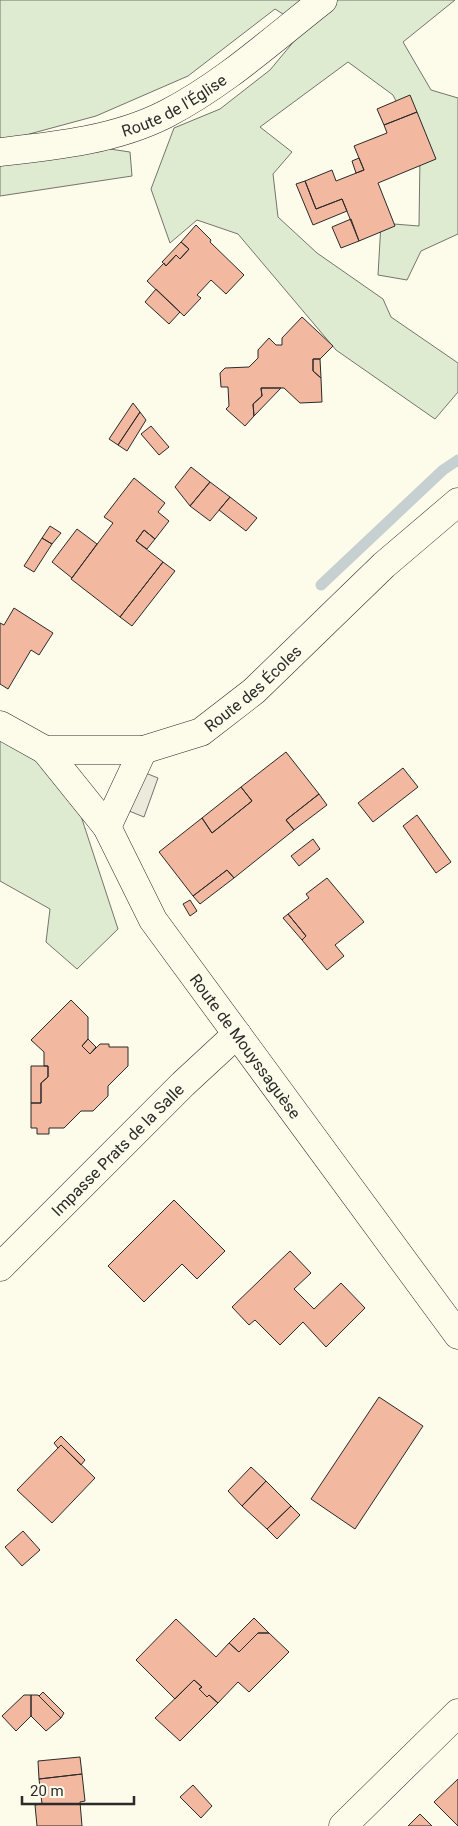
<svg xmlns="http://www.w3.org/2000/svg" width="458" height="1826" font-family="Roboto,sans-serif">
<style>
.green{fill:#deebd1;stroke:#74746e}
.parking{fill:#eceadb;stroke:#74746e}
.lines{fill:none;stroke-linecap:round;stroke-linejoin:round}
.stream{stroke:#c7d0d0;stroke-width:11}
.building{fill:#f2b8a0;stroke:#2b2b2b}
.street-casing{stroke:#2b2b2b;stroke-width:29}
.street{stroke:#fdfbea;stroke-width:28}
.labels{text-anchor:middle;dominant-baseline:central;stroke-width:4;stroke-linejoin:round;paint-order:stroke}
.street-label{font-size:16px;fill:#2b2b2b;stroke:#fdfbea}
</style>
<rect width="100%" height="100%" fill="#fdfbea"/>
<path class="green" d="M 0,0 L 455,0 L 403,42 L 431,90 L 458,98 L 458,234 L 421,251 L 407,280 L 378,275 L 381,223 L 419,226 L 420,156 L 400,109 L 393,95 L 348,62 L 260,127 L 292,152 L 273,174 L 278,217 L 317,253 L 383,299 L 391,317 L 458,363 L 458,392 L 435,419 L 336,350 L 238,234 L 197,220 L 170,243 L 151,189 L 174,128 L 220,109 L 270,70 L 305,28 L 275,9 L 188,76 L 96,116 L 22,136 L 130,152 L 132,176 L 0,196 Z
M 0,718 L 61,755 L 118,929 L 77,969 L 46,942 L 50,909 L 0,881 Z"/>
<path class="parking" d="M 138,770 L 158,778 L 144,817 L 124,809 Z"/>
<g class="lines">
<path class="stream" d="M 321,585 L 443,470 L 458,460"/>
</g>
<path class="building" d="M 410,95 L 417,112 L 384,125 L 377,109 Z
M 417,112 L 436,159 L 378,183 L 395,226 L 359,241 L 342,199 L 316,209 L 305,181 L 332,170 L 336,181 L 364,170 L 354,146 L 387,133 L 384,125 Z
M 359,158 L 364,170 L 356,173 L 352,161 Z
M 305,181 L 316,209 L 342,199 L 347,211 L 313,225 L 296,184 Z
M 351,219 L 359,241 L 341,248 L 332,227 Z
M 196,225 L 211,240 L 210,242 L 244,275 L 226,294 L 211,280 L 197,295 L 201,298 L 184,316 L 147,281 L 164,263 L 166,266 L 176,255 L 180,259 L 189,249 L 181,242 Z
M 181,242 L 189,249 L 180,259 L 176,255 L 166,266 L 162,262 Z
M 156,289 L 180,312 L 169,324 L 145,302 Z
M 302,317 L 333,346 L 320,359 L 313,359 L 313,371 L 321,378 L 322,402 L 300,403 L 284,388 L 261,388 L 262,396 L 253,404 L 254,416 L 245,426 L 226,409 L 229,406 L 228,387 L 221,387 L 220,373 L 225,368 L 249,367 L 258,358 L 258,350 L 269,338 L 276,345 L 282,345 L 282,338 Z
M 313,359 L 320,359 L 321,378 L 313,371 Z
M 261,388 L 281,388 L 254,416 L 253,404 L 262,396 Z
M 133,403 L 140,412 L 118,445 L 109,439 Z
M 140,412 L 146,420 L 127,451 L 118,445 Z
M 151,426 L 169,447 L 159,455 L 141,434 Z
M 191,467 L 210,482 L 190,506 L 175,487 Z
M 134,478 L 165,503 L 158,512 L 169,521 L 155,539 L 144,530 L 136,541 L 163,562 L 120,617 L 71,579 L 113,523 L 104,517 Z
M 210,482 L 230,497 L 210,521 L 190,506 Z
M 230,497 L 257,518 L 246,531 L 219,510 Z
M 50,526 L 61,533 L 52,544 L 42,538 Z
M 77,529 L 97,544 L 72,578 L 52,562 Z
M 144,530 L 155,539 L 147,549 L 136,541 Z
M 42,538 L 52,544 L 34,572 L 24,566 Z
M 163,562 L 175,571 L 132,626 L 120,617 Z
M 14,608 L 53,633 L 39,655 L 31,650 L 8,689 L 0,684 L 0,623 L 4,625 Z
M 286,752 L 319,794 L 286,820 L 294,830 L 234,878 L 227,870 L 193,896 L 159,852 L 202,818 L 212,833 L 252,801 L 241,787 Z
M 403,768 L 418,787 L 373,822 L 358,803 Z
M 241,787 L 252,801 L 212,833 L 202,818 Z
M 319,794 L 327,805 L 294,830 L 286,820 Z
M 417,815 L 451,862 L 436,873 L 403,826 Z
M 313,839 L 320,849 L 299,866 L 291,856 Z
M 227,870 L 234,878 L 200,904 L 193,896 Z
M 327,878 L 364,922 L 335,945 L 344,956 L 327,970 L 302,940 L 306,936 L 288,914 L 309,898 L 306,894 Z
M 190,900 L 197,911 L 190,916 L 183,904 Z
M 288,914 L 306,936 L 302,940 L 283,918 Z
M 71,1000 L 88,1017 L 88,1039 L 82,1046 L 90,1054 L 100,1044 L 109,1044 L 109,1047 L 128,1047 L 128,1066 L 108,1086 L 108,1096 L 93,1111 L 81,1111 L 64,1128 L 49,1128 L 49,1134 L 37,1134 L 37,1128 L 31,1128 L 31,1103 L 41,1103 L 41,1083 L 48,1077 L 48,1066 L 44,1066 L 44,1052 L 31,1040 Z
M 88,1039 L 96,1047 L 90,1054 L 82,1046 Z
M 31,1066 L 48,1066 L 48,1077 L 41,1083 L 41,1103 L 31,1103 Z
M 174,1200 L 225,1251 L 197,1279 L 182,1264 L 144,1302 L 108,1266 Z
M 290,1251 L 311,1273 L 294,1289 L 314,1309 L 341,1283 L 365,1308 L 326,1347 L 303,1322 L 280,1345 L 255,1320 L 249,1325 L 232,1307 Z
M 379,1397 L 423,1426 L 355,1529 L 311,1499 Z
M 61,1436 L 85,1460 L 81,1465 L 61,1445 L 58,1448 L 54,1443 Z
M 61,1445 L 95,1478 L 52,1523 L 17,1490 Z
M 251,1467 L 266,1481 L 242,1506 L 228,1491 Z
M 266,1481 L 291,1506 L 267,1529 L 242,1506 Z
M 291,1506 L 300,1515 L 277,1539 L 267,1529 Z
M 23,1531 L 40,1550 L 22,1566 L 5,1547 Z
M 254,1618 L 269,1633 L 258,1633 L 239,1652 L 229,1643 Z
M 176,1619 L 216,1657 L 229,1643 L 239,1652 L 258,1633 L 269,1633 L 289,1652 L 249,1692 L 238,1682 L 218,1703 L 209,1695 L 207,1697 L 199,1689 L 202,1687 L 194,1680 L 175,1699 L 136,1660 Z
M 194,1680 L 202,1687 L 199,1689 L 207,1697 L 209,1695 L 218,1703 L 180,1741 L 155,1718 Z
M 43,1692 L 64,1713 L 61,1718 L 39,1696 Z
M 24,1695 L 31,1695 L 31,1716 L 16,1731 L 2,1716 Z
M 31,1695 L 38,1695 L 61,1718 L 46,1731 L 31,1716 Z
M 80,1757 L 82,1774 L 39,1779 L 38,1761 Z
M 82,1774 L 85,1801 L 80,1802 L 82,1826 L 37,1826 L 35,1805 L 42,1804 L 39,1779 Z
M 458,1779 L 458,1826 L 434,1802 Z
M 193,1785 L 212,1806 L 201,1818 L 180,1797 Z
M 420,1814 L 432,1826 L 408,1826 Z"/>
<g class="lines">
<defs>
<g id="street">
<path id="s1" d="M 0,152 C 55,146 115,140 166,114 C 224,84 272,40 323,0"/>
<path id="s2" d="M 0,725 L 45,750 L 143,750 L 201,732 L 254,691 L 384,565 L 458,502"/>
<path id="s3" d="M 45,750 L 107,827 L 153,920 L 458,1335"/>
<path d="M 107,827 L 143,750"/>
<path id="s4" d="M 0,1267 L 183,1084 L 237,1034"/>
<path d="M 343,1826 L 458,1713"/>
</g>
</defs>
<use href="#street" class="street-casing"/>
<use href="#street" class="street"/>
</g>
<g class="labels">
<g class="street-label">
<text stroke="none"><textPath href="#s1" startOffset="182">Route de l'Église</textPath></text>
<text stroke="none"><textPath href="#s2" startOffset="278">Route des Écoles</textPath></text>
<text stroke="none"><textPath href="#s3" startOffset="359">Route de Mouyssaguèse</textPath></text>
<text stroke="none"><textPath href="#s4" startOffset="166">Impasse Prats de la Salle</textPath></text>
</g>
</g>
<path d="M22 1796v8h112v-8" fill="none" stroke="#2b2b2b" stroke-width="2.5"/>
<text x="30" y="1796" font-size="15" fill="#2b2b2b" stroke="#fdfbea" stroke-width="4" paint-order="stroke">20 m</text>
</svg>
